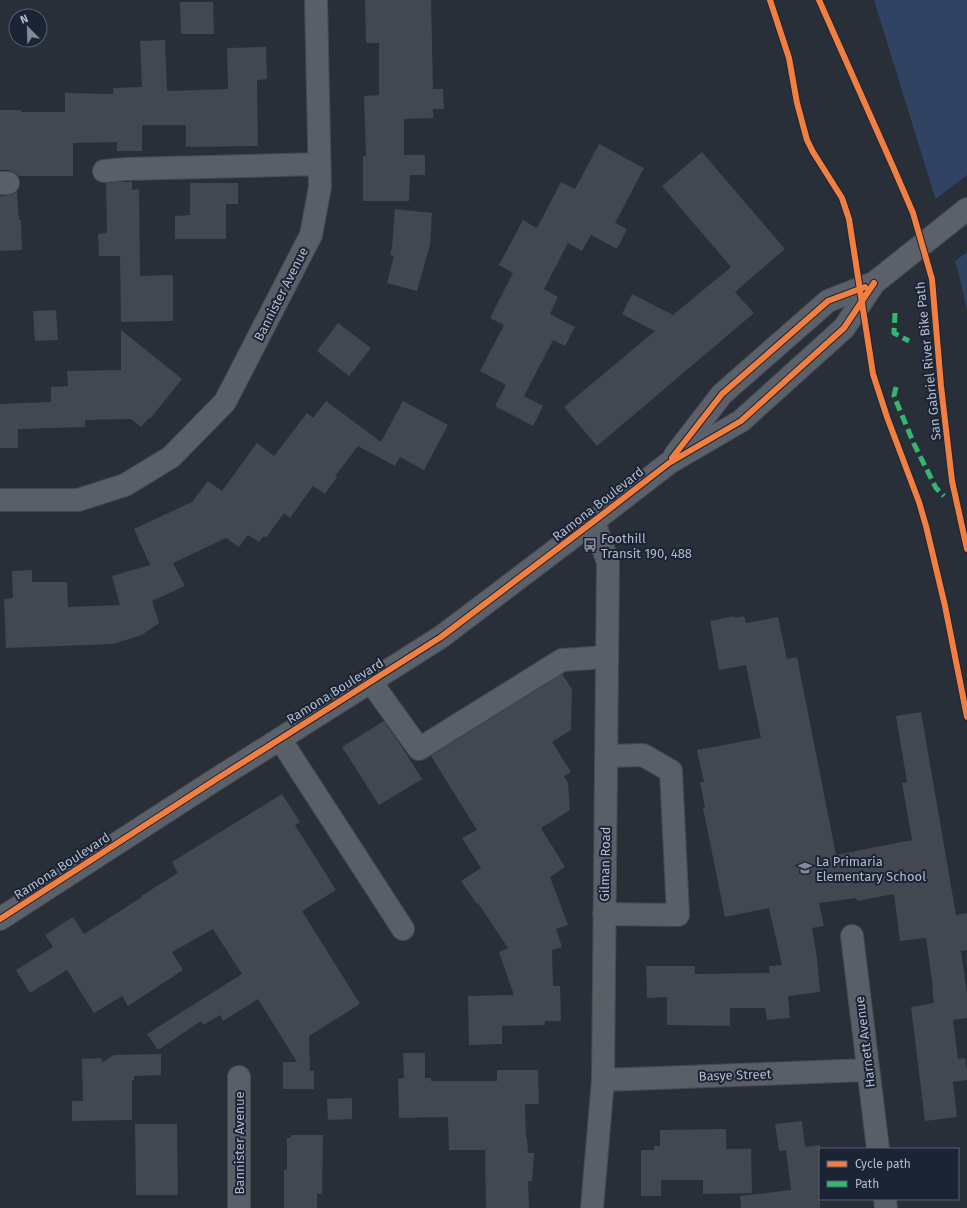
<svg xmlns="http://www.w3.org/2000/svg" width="967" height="1208" font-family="'Fira Sans',sans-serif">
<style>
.water{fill:#314363}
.pier{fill:#292f39}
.building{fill:#424750}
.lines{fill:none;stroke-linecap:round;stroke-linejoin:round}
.minor-casing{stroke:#454a52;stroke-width:24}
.major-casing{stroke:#464c56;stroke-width:24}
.minor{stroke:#595e67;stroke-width:22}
.major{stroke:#5c6069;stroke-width:22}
.quiet{stroke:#33b770;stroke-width:5;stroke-dasharray:10 5;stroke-linecap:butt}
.cycleway-casing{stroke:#1b2435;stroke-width:8}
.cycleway{stroke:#f27e40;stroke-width:6}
.labels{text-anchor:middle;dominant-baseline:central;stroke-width:4;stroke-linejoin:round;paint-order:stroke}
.street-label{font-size:13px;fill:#b2bacb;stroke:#1b2435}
.poi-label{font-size:13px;fill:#b2bacb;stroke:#1b2435;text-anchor:start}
</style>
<rect width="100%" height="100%" fill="#292f39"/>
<path class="water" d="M 874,0 L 967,0 L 967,311 L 960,278 Z"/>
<path class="pier" d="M 967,175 L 967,252 L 953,263 L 934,200 Z"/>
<path class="building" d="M 365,0 L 431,0 L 433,89 L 443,89 L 444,109 L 433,109 L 433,118 L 404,119 L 404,155 L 425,155 L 425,175 L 410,175 L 409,201 L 363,201 L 363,156 L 366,156 L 364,96 L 379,95 L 379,43 L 366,43 Z
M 180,2 L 213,2 L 214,34 L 181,34 Z
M 165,40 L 167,91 L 228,89 L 227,48 L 266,47 L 267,79 L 257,80 L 258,146 L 189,147 L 189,146 L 186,147 L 186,125 L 142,125 L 142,151 L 117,151 L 117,142 L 73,143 L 73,176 L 19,176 L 14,172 L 8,170 L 0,170 L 0,110 L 21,110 L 21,112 L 65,112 L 65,93 L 113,94 L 113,88 L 142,87 L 140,41 Z
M 599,144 L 644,168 L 615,223 L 627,229 L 617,249 L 591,235 L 582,251 L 568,243 L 544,289 L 558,297 L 550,314 L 575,327 L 565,346 L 553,340 L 524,396 L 543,406 L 533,426 L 495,406 L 506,385 L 480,371 L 504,325 L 490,318 L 513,273 L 499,265 L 523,220 L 537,228 L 561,182 L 575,189 Z
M 702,152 L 785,249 L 735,292 L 754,313 L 597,446 L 564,407 L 655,331 L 622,314 L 632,294 L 673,315 L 731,267 L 662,186 Z
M 116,182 L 132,182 L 132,190 L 139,189 L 140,276 L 173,275 L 173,321 L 121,322 L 120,256 L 99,256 L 98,234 L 107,233 L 106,183 Z
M 190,183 L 238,183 L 238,204 L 226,204 L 226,239 L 175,239 L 175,216 L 190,215 Z
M 17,191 L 19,220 L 21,220 L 22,250 L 0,251 L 0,196 L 8,195 L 14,194 Z
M 395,209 L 432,213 L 430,245 L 417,291 L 387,283 L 394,256 L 390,255 L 392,247 Z
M 56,310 L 58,340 L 35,341 L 33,311 Z
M 338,323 L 371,348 L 349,376 L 317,351 Z
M 121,330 L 182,379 L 150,419 L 149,418 L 141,427 L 131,419 L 85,420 L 85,427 L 18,429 L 18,448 L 0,448 L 0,404 L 51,402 L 51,387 L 68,386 L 67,371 L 121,370 Z
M 326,401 L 381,442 L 403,401 L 448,425 L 424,470 L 400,457 L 395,466 L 358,446 L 335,476 L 337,477 L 325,494 L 313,486 L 290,518 L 284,513 L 266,538 L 264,536 L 259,542 L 248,535 L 239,547 L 226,538 L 173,563 L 185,586 L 152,601 L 159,623 L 142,635 L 113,644 L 6,648 L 4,599 L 13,598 L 12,571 L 32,570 L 32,582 L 67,582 L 68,607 L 120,605 L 112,576 L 150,565 L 134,529 L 192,502 L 208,481 L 222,491 L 257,443 L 274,456 L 307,413 L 313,418 Z
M 735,616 L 735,618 L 744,616 L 746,623 L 778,617 L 787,659 L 797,657 L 836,855 L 912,840 L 902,783 L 907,782 L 896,716 L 921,712 L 956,915 L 967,913 L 967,950 L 961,951 L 967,994 L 967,1018 L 953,1020 L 958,1059 L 965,1058 L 967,1070 L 967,1080 L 953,1082 L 957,1117 L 925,1121 L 911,1007 L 934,1003 L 932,988 L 933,988 L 926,938 L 900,941 L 894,894 L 857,901 L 856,898 L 819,903 L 824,926 L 812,928 L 817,958 L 820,992 L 788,996 L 790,1018 L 767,1020 L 765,1008 L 730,1008 L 730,1026 L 667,1025 L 667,997 L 647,998 L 646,966 L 695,966 L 695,974 L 770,973 L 769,966 L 782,965 L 769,908 L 725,917 L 703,808 L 705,808 L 700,782 L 704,782 L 697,750 L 761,738 L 746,665 L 719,670 L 710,621 Z
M 562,674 L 572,689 L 571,730 L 552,742 L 571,772 L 564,776 L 568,783 L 570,810 L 541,828 L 565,867 L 550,877 L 568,925 L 556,929 L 562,947 L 552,950 L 553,986 L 560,986 L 561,1021 L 545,1021 L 545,1025 L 502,1026 L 502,1044 L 469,1045 L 468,996 L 514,995 L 499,952 L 508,948 L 478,903 L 477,904 L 461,881 L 481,868 L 462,838 L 477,830 L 431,756 Z
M 384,721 L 400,744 L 422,779 L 379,805 L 342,747 Z
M 282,794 L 300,822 L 295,825 L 336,890 L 302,911 L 360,1004 L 309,1036 L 310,1071 L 314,1071 L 314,1089 L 283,1089 L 283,1062 L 297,1062 L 258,999 L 223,1021 L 220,1015 L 203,1025 L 201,1021 L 158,1050 L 147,1034 L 242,974 L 213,929 L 172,952 L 183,970 L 128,1006 L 122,996 L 94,1013 L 67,970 L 30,993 L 16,970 L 53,947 L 45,935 L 73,917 L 84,934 L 142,897 L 141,896 L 178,873 L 172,862 Z
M 403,1053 L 425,1053 L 425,1078 L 431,1078 L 431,1081 L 497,1081 L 497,1070 L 538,1070 L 539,1104 L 525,1104 L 526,1138 L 527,1138 L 528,1153 L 534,1153 L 532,1181 L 528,1181 L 529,1208 L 486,1208 L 485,1150 L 449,1150 L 448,1117 L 399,1118 L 398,1079 L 404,1078 Z
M 161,1054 L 161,1075 L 134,1076 L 134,1080 L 132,1080 L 132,1120 L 72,1121 L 72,1101 L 83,1101 L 82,1059 L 101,1058 L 103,1062 L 114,1055 Z
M 352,1098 L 352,1119 L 328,1120 L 327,1099 Z
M 802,1121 L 805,1147 L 820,1145 L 820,1208 L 741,1208 L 740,1196 L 791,1190 L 786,1150 L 779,1151 L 775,1124 Z
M 135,1124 L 177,1124 L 178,1195 L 136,1195 Z
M 726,1129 L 726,1149 L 751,1149 L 752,1193 L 703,1194 L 703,1180 L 661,1180 L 661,1196 L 641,1196 L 641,1150 L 654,1150 L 654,1146 L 660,1146 L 660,1130 Z
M 291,1135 L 323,1135 L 322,1194 L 317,1194 L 317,1208 L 284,1208 L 284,1170 L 287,1170 L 287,1138 L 291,1138 Z"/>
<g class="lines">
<defs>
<path id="minor" d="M 104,171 L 126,169 L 319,164
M 0,183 L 8,183
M 0,500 L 78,500 L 125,485 L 171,457 L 225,402 L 311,235 L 320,187 L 316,0
M 371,682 L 419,749 L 562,660 L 607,657
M 280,739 L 403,929
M 604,914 L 678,915 L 671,771 L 643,755 L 606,756
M 852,936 L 878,1149
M 239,1077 L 239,1208
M 603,1080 L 868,1070
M 885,1199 L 886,1208
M 592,1208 L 603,1080 L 608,563 L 594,521"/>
<path id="major" d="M 675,455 L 722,394 L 828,301 L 874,283
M 0,919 L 218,778 L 280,739 L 441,637 L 594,521 L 669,463 L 741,421 L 844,328 L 874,283 L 967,209"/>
</defs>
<use href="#minor" class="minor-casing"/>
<use href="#major" class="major-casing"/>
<use href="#minor" class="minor"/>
<use href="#major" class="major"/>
<path class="quiet" d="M 895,313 L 894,333 L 909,341
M 896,387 L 894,396 L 914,444 L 936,488 L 944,496"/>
<defs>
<path id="cycleway" d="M 770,0 L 789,58 L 797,103 L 807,140 L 813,152 L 842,198 L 849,219 L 873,374 L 887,417 L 919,502 L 926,526 L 945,606 L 967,717
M 819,0 L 894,169 L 913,213 L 932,279 L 941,386 L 952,481 L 967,549
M 672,458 L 722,394 L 828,301 L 865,287
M 0,919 L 218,778 L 280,739 L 441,637 L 594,521 L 669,463 L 741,421 L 844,328 L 874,283"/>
</defs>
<use href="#cycleway" class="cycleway-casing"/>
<use href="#cycleway" class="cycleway"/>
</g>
<defs>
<symbol id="bus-bare" viewBox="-9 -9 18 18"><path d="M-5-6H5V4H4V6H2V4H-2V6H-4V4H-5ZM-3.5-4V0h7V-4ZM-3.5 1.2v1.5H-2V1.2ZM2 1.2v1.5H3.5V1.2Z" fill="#828998" stroke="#1b2435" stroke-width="2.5" paint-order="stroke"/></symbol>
<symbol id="school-bare" viewBox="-9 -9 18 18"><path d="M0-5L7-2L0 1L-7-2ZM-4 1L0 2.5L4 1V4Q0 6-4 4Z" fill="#828998" stroke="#1b2435" stroke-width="2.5" paint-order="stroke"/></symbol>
</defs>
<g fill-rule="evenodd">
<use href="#bus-bare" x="580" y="535" width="20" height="20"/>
<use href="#school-bare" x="795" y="858" width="20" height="20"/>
</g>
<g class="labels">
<g class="street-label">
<text transform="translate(281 294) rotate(-63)">Bannister Avenue</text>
<text transform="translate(928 361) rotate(-96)">San Gabriel River Bike Path</text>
<text transform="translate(598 504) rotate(-38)">Ramona Boulevard</text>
<text transform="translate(335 691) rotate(-32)">Ramona Boulevard</text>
<text transform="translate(605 864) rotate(-89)">Gilman Road</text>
<text transform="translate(62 866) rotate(-33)">Ramona Boulevard</text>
<text transform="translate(865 1042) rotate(-97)">Harnett Avenue</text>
<text transform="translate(735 1075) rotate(-2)">Basye Street</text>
<text transform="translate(239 1143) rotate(-90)">Bannister Avenue</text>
</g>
<g class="poi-label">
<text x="601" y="538">Foothill<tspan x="601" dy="15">Transit 190, 488</tspan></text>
<text x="816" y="861">La Primaria<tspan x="816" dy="15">Elementary School</tspan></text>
</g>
</g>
<rect x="819" y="1148" width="140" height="52" fill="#1b2435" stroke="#576071"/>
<rect x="827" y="1161" width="20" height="6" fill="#f27e40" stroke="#576071"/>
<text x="855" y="1168" font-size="12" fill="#b2bacb">Cycle path</text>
<rect x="827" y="1181" width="20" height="6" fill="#33b770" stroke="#576071"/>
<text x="855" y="1188" font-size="12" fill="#b2bacb">Path</text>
<g transform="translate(28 28) rotate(337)"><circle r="19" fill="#1b2435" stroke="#576071"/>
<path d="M0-3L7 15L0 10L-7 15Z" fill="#828998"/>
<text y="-6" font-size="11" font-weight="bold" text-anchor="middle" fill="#b2bacb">N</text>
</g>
</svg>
